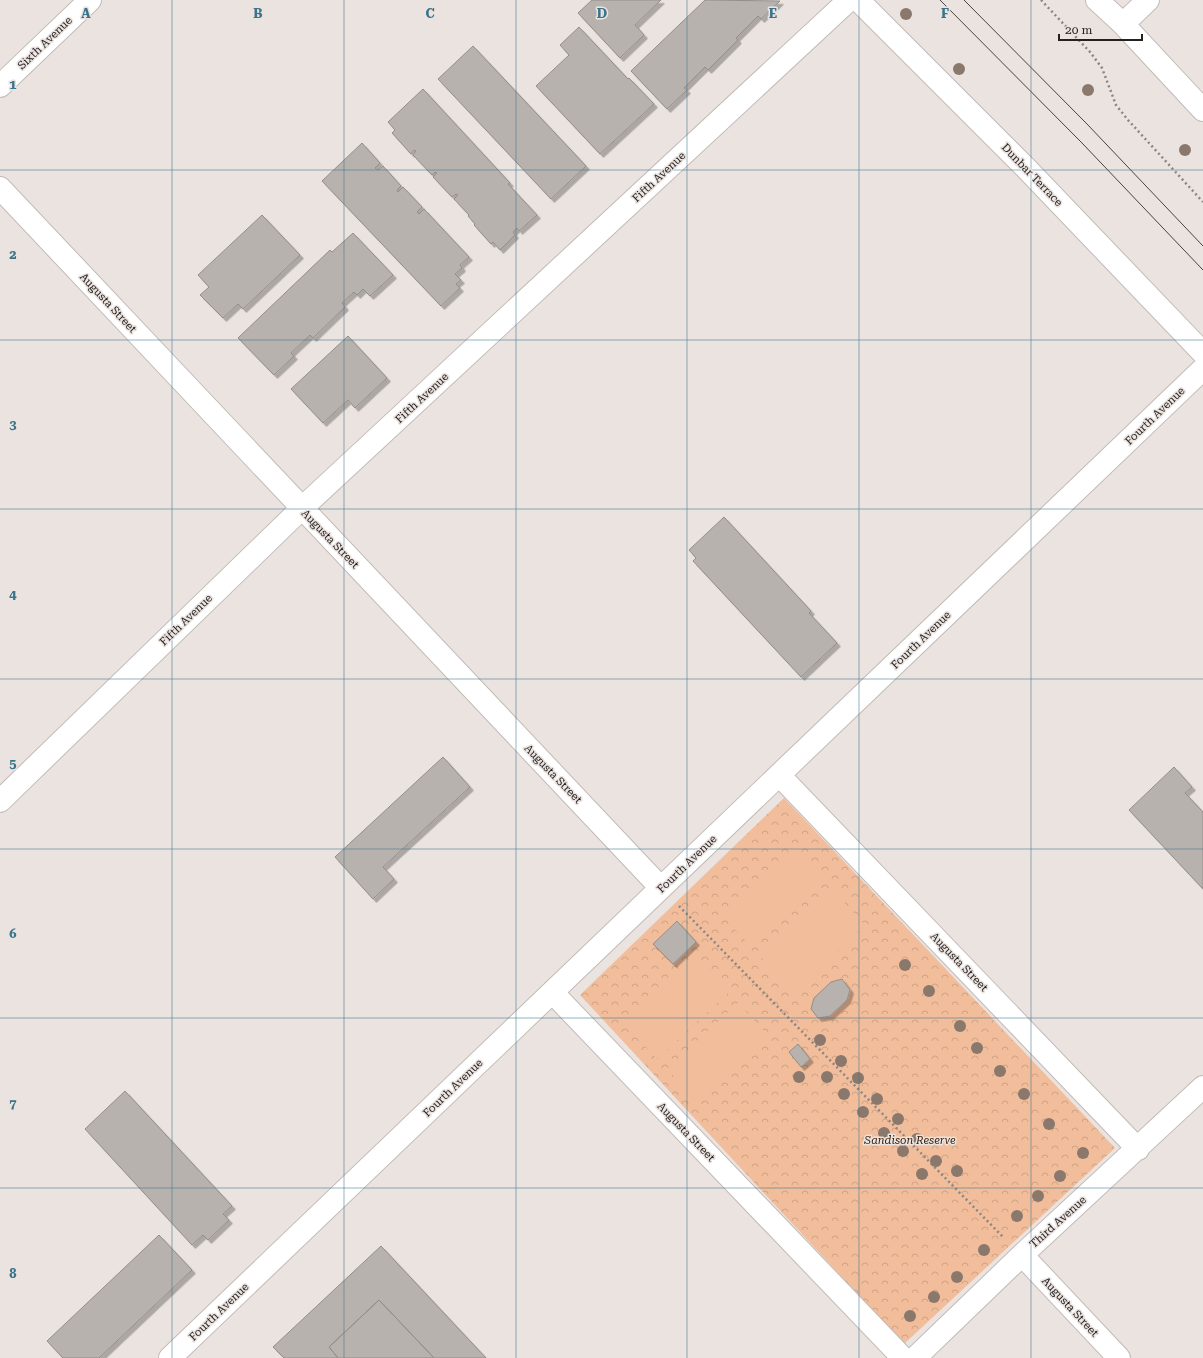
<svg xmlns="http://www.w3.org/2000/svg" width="1203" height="1358" font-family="'Roboto Serif',serif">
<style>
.park{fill:url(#park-crowns)}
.pitch{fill:#f2bd9b}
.building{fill:#b8b2ae;stroke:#948e8a;filter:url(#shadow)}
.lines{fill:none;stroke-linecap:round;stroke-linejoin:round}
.street-casing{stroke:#c2bbb7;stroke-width:24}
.path{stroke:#8b8683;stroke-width:2.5;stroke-dasharray:2 3;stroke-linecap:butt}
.street{stroke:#fff;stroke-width:22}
.tram{stroke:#464341;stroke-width:1}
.tree{fill:#8b786c}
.grid{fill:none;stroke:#3a748c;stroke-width:1;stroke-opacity:0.55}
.labels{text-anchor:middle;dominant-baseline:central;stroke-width:3;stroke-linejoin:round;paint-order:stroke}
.street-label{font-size:11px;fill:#242120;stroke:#eae3df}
.park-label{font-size:11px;font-style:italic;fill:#3d210d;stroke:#eae3df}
.grid-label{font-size:13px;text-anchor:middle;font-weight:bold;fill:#3a748c;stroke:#eae3df;stroke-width:3;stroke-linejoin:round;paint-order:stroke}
</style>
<defs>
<pattern id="park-crowns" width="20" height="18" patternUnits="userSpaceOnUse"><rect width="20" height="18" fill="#f2bd9b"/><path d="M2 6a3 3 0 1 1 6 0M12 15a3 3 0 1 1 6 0" fill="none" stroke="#cfa285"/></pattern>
<filter id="shadow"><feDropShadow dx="3.5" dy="3.5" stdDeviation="0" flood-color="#0004"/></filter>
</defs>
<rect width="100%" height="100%" fill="#eae3df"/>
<path class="park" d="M 784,798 L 1115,1148 L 904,1344 L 580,995 Z"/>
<path class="pitch" d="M 792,848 L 824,882 L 753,948 L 721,915 Z
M 834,891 L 865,925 L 794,992 L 762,958 Z
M 697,958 L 729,992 L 657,1059 L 626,1026 Z
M 738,1003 L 769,1036 L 698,1103 L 667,1069 Z"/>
<path class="building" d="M 592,0 L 661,0 L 635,25 L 644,35 L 620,58 L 578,13 Z
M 705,0 L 780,1 L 761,19 L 758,16 L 736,38 L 738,40 L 708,70 L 705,67 L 684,88 L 687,90 L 667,109 L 631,71 Z
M 579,27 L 628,79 L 629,78 L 654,104 L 600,154 L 536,86 L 569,55 L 560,45 Z
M 473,46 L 586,166 L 551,199 L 438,79 Z
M 423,89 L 510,183 L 508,184 L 537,215 L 519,231 L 517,228 L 513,232 L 515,235 L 500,250 L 493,242 L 491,244 L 474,225 L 475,224 L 468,216 L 469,215 L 454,199 L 458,195 L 456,194 L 452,197 L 433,177 L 437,173 L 435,172 L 432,175 L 413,155 L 416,151 L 414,150 L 411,154 L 392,133 L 395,130 L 388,122 Z
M 362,143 L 380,163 L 375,168 L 378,170 L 383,166 L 401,186 L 397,190 L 398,192 L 403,187 L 422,207 L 417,212 L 419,214 L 424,209 L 469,257 L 460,265 L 462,268 L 455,274 L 461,280 L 456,284 L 460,288 L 441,306 L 322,181 Z
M 262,215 L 300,255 L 243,309 L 238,304 L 223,318 L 200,295 L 209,287 L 198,275 Z
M 353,233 L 393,275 L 370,296 L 363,289 L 357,295 L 354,292 L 342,303 L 345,307 L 313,338 L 310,335 L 291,353 L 294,356 L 274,375 L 238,338 L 330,250 L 332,252 Z
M 348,336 L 387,378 L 355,408 L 348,400 L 323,423 L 291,389 Z
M 724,517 L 811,611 L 809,613 L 837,643 L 801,677 L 693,561 L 696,558 L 689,550 Z
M 443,757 L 470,787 L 383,867 L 394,879 L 373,899 L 335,857 Z
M 1174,767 L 1192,787 L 1185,793 L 1203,812 L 1203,889 L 1129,810 Z
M 677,921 L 696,942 L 673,964 L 653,944 Z
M 842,979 L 850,990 L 847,1000 L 830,1016 L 818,1018 L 811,1009 L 814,998 L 831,982 Z
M 798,1044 L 810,1059 L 801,1067 L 789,1052 Z
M 125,1091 L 232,1206 L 223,1214 L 229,1220 L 208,1240 L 203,1235 L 192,1245 L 85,1129 Z
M 159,1235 L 192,1270 L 99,1358 L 63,1358 L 47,1341 Z
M 381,1246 L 486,1358 L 434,1358 L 379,1300 L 329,1347 L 338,1358 L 284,1358 L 273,1347 Z
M 379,1300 L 434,1358 L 338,1358 L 329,1347 Z"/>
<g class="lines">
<defs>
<path id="street" d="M 858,0 L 1025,167 L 1203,353
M 1097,0 L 1123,24 L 1203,110
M 1123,24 L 1148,0
M 0,86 L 90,0
M 0,188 L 661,888
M 780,776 L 1138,1149
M 0,801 L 301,509 L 849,0
M 553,993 L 903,1358
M 1022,1255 L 1119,1358
M 170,1358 L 1203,369
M 915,1358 L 1022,1255 L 1203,1087"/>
</defs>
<use href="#street" class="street-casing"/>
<path class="path" d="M 1041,0 L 1090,52 L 1102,68 L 1116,105 L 1128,120 L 1203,202
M 679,906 L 1004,1238"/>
<use href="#street" class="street"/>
<path class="tram" d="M 940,0 L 1082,143 L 1203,270
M 964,0 L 1087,124 L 1203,246"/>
</g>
<g class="tree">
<circle cx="906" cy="14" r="6"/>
<circle cx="959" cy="69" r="6"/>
<circle cx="1088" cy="90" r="6"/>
<circle cx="1185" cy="150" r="6"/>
<circle cx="905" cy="965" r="6"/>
<circle cx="929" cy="991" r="6"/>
<circle cx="960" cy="1026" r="6"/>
<circle cx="820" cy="1040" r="6"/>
<circle cx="977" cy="1048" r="6"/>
<circle cx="841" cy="1061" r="6"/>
<circle cx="1000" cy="1071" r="6"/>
<circle cx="799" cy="1077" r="6"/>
<circle cx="827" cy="1077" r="6"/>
<circle cx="858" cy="1078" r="6"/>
<circle cx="844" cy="1094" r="6"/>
<circle cx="1024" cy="1094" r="6"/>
<circle cx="877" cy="1099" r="6"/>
<circle cx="863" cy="1112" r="6"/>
<circle cx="898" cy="1119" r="6"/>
<circle cx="1049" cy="1124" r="6"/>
<circle cx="884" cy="1133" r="6"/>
<circle cx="917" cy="1139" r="6"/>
<circle cx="903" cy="1151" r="6"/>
<circle cx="1083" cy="1153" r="6"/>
<circle cx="936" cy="1161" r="6"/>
<circle cx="957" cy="1171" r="6"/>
<circle cx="922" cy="1174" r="6"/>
<circle cx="1060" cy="1176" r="6"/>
<circle cx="1038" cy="1196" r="6"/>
<circle cx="1017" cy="1216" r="6"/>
<circle cx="984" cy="1250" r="6"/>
<circle cx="957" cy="1277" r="6"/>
<circle cx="934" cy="1297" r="6"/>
<circle cx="910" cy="1316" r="6"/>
</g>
<path class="grid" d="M 172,0 L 172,1358M 344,0 L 344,1358M 516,0 L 516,1358M 687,0 L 687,1358M 859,0 L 859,1358M 1031,0 L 1031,1358M 0,170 L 1203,170M 0,340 L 1203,340M 0,509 L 1203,509M 0,679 L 1203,679M 0,849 L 1203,849M 0,1018 L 1203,1018M 0,1188 L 1203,1188"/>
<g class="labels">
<g class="street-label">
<text transform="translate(45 43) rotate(-44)">Sixth Avenue</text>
<text transform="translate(1032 175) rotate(46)">Dunbar Terrace</text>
<text transform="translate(659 177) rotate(-43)">Fifth Avenue</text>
<text transform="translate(108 303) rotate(47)">Augusta Street</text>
<text transform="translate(422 398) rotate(-43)">Fifth Avenue</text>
<text transform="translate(1155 416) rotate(-44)">Fourth Avenue</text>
<text transform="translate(330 539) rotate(46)">Augusta Street</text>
<text transform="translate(186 620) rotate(-44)">Fifth Avenue</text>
<text transform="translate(921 640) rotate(-44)">Fourth Avenue</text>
<text transform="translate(553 774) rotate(46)">Augusta Street</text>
<text transform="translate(687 864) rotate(-44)">Fourth Avenue</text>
<text transform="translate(959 962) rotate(46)">Augusta Street</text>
<text transform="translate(453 1088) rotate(-44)">Fourth Avenue</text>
<text transform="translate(686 1132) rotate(46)">Augusta Street</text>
<text transform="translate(1058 1222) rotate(-42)">Third Avenue</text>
<text transform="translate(1070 1307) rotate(47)">Augusta Street</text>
<text transform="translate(219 1312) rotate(-44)">Fourth Avenue</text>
</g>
<g class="park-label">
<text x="910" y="1140">Sandison Reserve</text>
</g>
</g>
<g class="grid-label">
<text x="86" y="18">A</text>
<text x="258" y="18">B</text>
<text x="430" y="18">C</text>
<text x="602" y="18">D</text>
<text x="773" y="18">E</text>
<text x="945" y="18">F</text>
<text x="13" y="89">1</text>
<text x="13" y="259">2</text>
<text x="13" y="429">3</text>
<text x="13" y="599">4</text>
<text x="13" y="768">5</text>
<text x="13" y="938">6</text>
<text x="13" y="1108">7</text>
<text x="13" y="1278">8</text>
</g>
<path d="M1059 34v6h83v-6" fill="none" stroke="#242120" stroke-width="2"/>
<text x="1065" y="34" font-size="12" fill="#242120" stroke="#eae3df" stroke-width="3" paint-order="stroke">20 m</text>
</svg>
